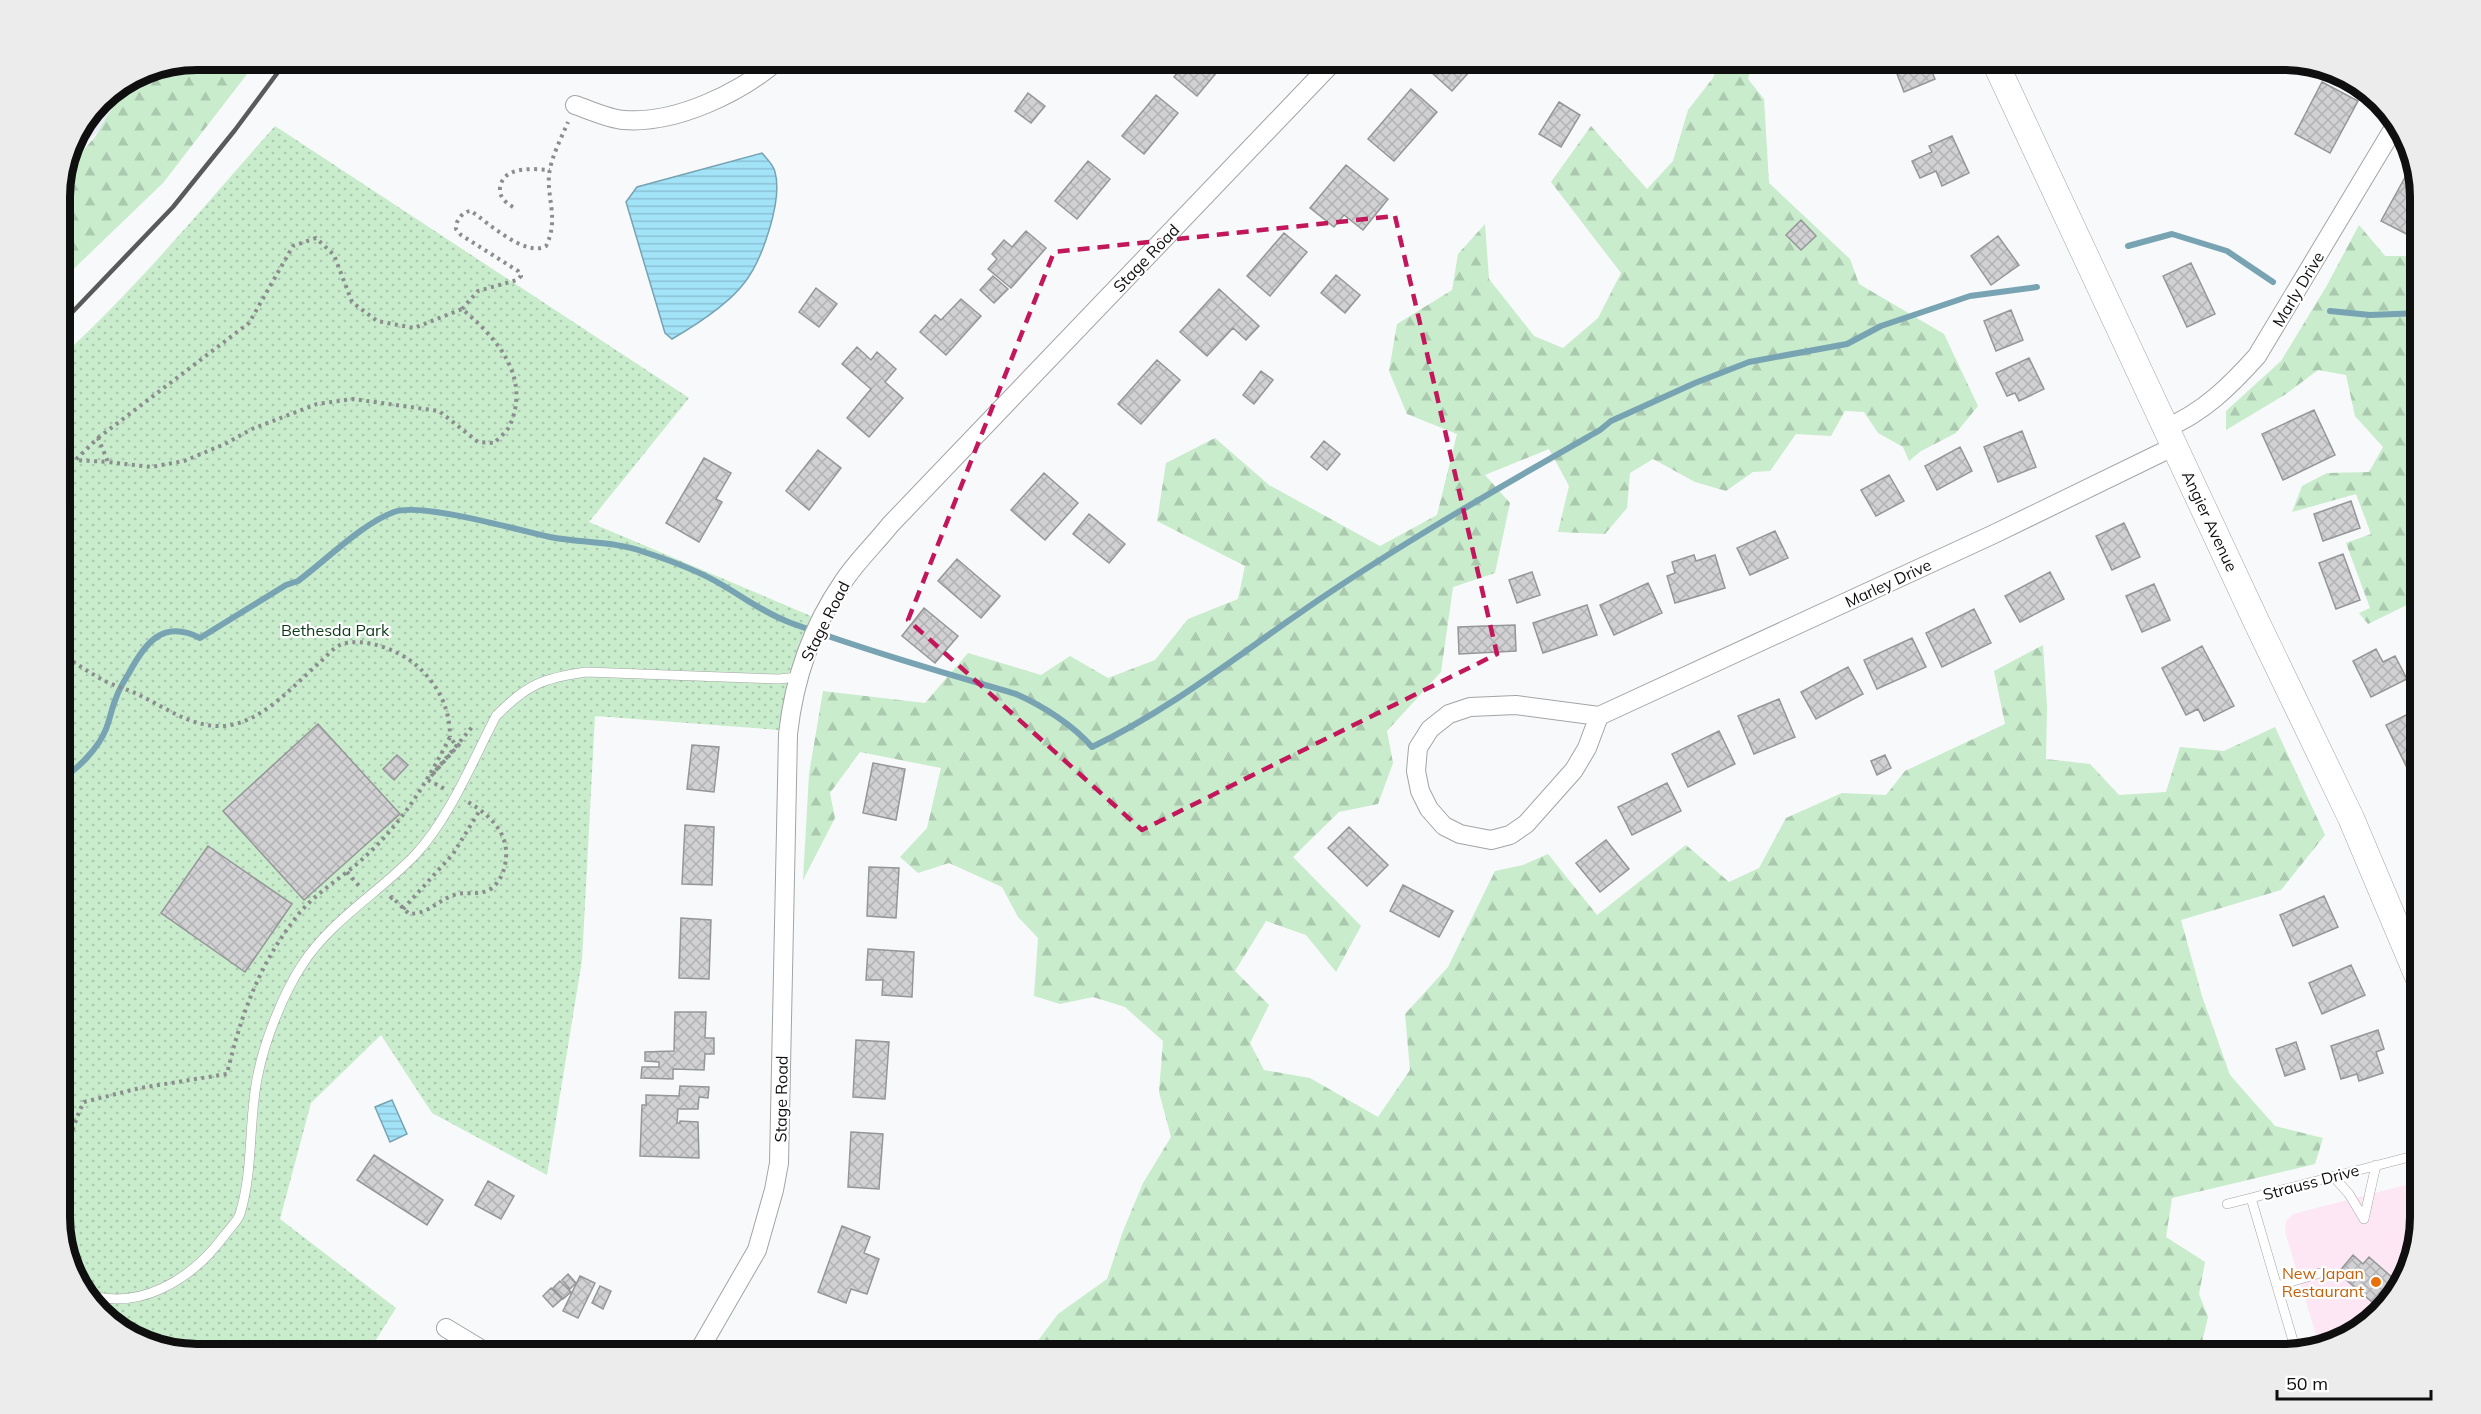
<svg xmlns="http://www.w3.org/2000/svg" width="2481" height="1414" font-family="Mulish,sans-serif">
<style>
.commercial{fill:#fee7f5}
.built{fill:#eaedf5}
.forest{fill:url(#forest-firs)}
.park{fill:url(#park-dots)}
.water{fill:url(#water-rules);stroke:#77a3b2;stroke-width:1.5}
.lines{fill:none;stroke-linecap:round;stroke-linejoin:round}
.stream{stroke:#77a3b2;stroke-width:6}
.building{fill:url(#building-cross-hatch);stroke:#959697;stroke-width:1.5}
.lane-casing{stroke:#a3a4a5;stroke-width:10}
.street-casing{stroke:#a3a4a5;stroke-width:20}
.secondary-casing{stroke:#a3a4a5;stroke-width:27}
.path{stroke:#8c8d8e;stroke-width:4;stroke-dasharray:3 4.5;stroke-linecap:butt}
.lane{stroke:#fff;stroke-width:9}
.street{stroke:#fff;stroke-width:18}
.secondary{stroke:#fff;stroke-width:26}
.rail{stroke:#595a5b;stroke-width:4.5}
.marked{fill:none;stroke:#c2185b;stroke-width:4.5;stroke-dasharray:12 8;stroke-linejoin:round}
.food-dot{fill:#e8710a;stroke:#fff;stroke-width:2}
.labels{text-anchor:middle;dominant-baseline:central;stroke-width:4.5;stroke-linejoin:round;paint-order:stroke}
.street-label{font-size:16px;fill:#0f0f10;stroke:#fff}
.park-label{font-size:16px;fill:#083a16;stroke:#fff}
.food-label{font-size:16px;fill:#c56008;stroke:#fff;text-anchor:end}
.rim{fill:none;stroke:#0f0f10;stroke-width:8}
</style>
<defs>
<pattern id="forest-firs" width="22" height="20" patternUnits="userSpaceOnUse" patternTransform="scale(1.5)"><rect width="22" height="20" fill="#c8eccc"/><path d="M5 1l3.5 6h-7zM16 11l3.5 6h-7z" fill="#abc9ae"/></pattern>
<pattern id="park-dots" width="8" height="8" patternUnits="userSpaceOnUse" patternTransform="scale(1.5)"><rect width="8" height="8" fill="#c8eccc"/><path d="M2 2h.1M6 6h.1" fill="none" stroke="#abc9ae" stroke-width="1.8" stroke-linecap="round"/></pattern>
<pattern id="water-rules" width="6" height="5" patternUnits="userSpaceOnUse" patternTransform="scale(1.5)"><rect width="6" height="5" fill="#a3e3f8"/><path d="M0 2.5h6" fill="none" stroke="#8bc2d4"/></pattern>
<pattern id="building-cross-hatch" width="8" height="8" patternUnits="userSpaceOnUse" patternTransform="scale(1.5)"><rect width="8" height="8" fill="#d1d1d3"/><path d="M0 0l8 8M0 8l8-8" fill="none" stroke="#b2b2b4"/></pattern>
</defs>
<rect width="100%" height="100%" fill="#f8f9fa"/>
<path class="commercial" d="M 2421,1181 L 2421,1217 L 2403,1285 L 2352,1335 L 2319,1345 L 2285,1232 L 2286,1221 L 2293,1214 Z"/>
<path class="built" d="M 145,70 L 143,77 L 96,133 L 66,164 L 71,145 L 101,100 Z"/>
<path class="forest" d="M 198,60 L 258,60 L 163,183 L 60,282 L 60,189 L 65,171 L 95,137 L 127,83 L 145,70 Z
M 1720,60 L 1753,60 L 1748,79 L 1764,99 L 1769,183 L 1850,259 L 1859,284 L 1944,334 L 1978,406 L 1956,433 L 1921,451 L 1909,461 L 1903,447 L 1878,433 L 1864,412 L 1845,411 L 1831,436 L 1796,434 L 1770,471 L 1753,472 L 1726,491 L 1695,482 L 1653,459 L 1630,473 L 1627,508 L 1605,534 L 1558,532 L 1569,486 L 1549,449 L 1485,475 L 1510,503 L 1495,573 L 1453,587 L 1441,672 L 1387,731 L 1393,763 L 1378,804 L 1339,812 L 1293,857 L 1361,926 L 1336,972 L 1306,935 L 1266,921 L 1235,971 L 1269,1005 L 1250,1043 L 1264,1070 L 1310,1078 L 1378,1117 L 1410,1070 L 1405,1014 L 1448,967 L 1495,871 L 1523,865 L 1548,854 L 1597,915 L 1686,845 L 1729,882 L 1759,868 L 1786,818 L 1842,793 L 1886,795 L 1905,771 L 2005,724 L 1994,671 L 2043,645 L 2047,706 L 2046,759 L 2090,764 L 2119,795 L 2166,792 L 2180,747 L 2224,751 L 2275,727 L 2325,835 L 2281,890 L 2181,920 L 2202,996 L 2230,1075 L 2275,1126 L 2323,1138 L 2315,1164 L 2172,1198 L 2166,1237 L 2205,1262 L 2199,1294 L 2208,1317 L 2202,1342 L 2207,1354 L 1028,1354 L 1058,1314 L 1107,1279 L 1123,1231 L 1143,1183 L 1171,1137 L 1159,1092 L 1163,1041 L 1125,1007 L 1093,997 L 1060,1004 L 1034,996 L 1038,938 L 1018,917 L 1002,887 L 949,863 L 918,873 L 900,857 L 927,828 L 941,768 L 860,752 L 830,793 L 835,818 L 803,880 L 809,774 L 823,691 L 925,703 L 968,653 L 1041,675 L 1070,656 L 1108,678 L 1155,660 L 1188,619 L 1238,599 L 1245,566 L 1157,521 L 1166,463 L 1215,438 L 1269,485 L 1380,546 L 1437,515 L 1457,434 L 1407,414 L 1389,371 L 1397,324 L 1452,290 L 1458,254 L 1485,224 L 1489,279 L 1534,336 L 1563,348 L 1598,318 L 1621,273 L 1551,182 L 1591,126 L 1647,189 L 1673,161 L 1688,110 L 1713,78 Z
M 2359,225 L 2385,256 L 2421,256 L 2421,606 L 2415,601 L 2368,624 L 2359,613 L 2370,608 L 2346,543 L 2371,534 L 2356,494 L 2292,512 L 2302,486 L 2327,473 L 2369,472 L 2383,447 L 2355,416 L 2346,375 L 2318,370 L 2286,394 L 2226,430 L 2226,411 L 2281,361 L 2326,287 Z"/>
<path class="park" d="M 275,126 L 689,398 L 589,522 L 811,616 L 788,676 L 779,730 L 595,716 L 582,960 L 547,1175 L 432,1113 L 381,1035 L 311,1103 L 280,1219 L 396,1308 L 367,1354 L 198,1354 L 129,1336 L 83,1292 L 60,1225 L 60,358 C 138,287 205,205 275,126 Z"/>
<path class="water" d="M 762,153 C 766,158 774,165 775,172 C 783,200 762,260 745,282 C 728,305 696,325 672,339 L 665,333 L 626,202 L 637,187 Z
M 392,1100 L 407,1134 L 390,1142 L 375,1107 Z"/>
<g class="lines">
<path class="stream" d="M 2128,246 L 2172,234 L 2227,251 L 2273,282
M 2330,311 L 2370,315 L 2421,313
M 60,779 C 78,770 99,747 106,729 C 110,719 112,707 116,698 C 119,689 124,681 129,673 C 145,643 163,619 200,638 L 286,585 L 298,581 C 325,561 363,523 394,512 C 421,502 518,530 550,537 C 581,543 614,541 644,552 C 669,560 701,572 724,586 C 746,599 766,614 791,623 C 865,650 941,672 1016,694 C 1043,706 1073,725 1092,747 C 1178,706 1253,643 1332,591 C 1419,533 1509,482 1600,430 L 1611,421 L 1695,383 L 1749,362 L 1847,344 L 1881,326 L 1970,296 L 2037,287"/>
</g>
<path class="building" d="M 1188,60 L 1227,60 L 1197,96 L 1174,77 Z
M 1442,60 L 1480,60 L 1452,91 L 1431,72 Z
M 1895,60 L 1927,60 L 1935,79 L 1904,92 L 1892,61 Z
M 2322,82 L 2358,101 L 2330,153 L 2295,134 Z
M 1411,89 L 1437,112 L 1394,161 L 1368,139 Z
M 1028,93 L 1045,106 L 1031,123 L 1015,111 Z
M 1156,95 L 1178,113 L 1144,154 L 1122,136 Z
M 1559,102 L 1580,115 L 1561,147 L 1539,134 Z
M 1952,136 L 1969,173 L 1942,186 L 1936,171 L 1920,178 L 1912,161 L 1932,152 L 1929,146 Z
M 1088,161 L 1110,179 L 1077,219 L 1055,201 Z
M 1346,165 L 1388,199 L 1363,230 L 1344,215 L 1334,227 L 1310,208 Z
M 2408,172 L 2416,176 L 2421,189 L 2421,230 L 2416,239 L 2381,221 Z
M 1801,220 L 1816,236 L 1801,250 L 1786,235 Z
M 1026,231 L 1046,248 L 1011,288 L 988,269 L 997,259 L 992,254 L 1004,240 L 1012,247 Z
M 1284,233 L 1307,252 L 1270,296 L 1247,276 Z
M 1998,236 L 2019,265 L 1991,285 L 1971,256 Z
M 2191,263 L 2215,314 L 2187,327 L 2163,276 Z
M 1336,275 L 1360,295 L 1345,313 L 1321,293 Z
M 993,276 L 1008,289 L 994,303 L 980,290 Z
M 816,288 L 837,304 L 819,327 L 799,312 Z
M 1219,289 L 1259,326 L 1246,340 L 1233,328 L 1207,356 L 1180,332 Z
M 961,299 L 981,316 L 946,355 L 920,332 L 935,315 L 941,320 Z
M 2011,310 L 2023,340 L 1996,351 L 1984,321 Z
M 857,347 L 871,360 L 877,352 L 896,369 L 885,382 L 903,398 L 869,437 L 847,418 L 871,389 L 842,364 Z
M 2029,358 L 2044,389 L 2019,401 L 2015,393 L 2007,396 L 1996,373 Z
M 1157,360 L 1180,380 L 1141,424 L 1118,404 Z
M 1261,371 L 1273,380 L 1254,404 L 1243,395 Z
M 2314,410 L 2335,455 L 2283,480 L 2262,434 Z
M 2022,431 L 2036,467 L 1998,482 L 1984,447 Z
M 1324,441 L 1340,454 L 1327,470 L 1311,457 Z
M 1960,447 L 1972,471 L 1937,490 L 1925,466 Z
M 818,450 L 841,468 L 809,510 L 786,491 Z
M 704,458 L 731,473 L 716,499 L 722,502 L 699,542 L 666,523 Z
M 1044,473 L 1078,503 L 1045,540 L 1011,510 Z
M 1889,475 L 1904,501 L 1876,516 L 1861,490 Z
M 2351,501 L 2360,528 L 2323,541 L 2314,514 Z
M 1089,514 L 1125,544 L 1109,563 L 1073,534 Z
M 2124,523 L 2140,557 L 2112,570 L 2096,536 Z
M 1775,531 L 1788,558 L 1750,575 L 1737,548 Z
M 2343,554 L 2360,600 L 2336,609 L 2319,563 Z
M 1694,555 L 1696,561 L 1715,555 L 1725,588 L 1675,603 L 1667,576 L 1675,573 L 1672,562 Z
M 957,559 L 1000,596 L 981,618 L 938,581 Z
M 1532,572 L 1540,595 L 1517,603 L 1509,580 Z
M 2050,572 L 2064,599 L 2020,622 L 2005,596 Z
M 1648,583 L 1662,613 L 1614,635 L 1600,605 Z
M 2154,584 L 2170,620 L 2142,632 L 2126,596 Z
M 1587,605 L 1597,635 L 1543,653 L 1533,623 Z
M 924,608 L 958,636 L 935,663 L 902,636 Z
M 1974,609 L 1991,643 L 1942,667 L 1926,633 Z
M 1515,625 L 1516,651 L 1459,654 L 1458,627 Z
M 1912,638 L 1926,667 L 1877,689 L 1864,660 Z
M 2202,646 L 2234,706 L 2204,721 L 2198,709 L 2186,715 L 2162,668 Z
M 2376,649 L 2383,662 L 2395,656 L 2407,679 L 2371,697 L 2353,661 Z
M 1848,667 L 1863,694 L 1816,719 L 1801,692 Z
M 1779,699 L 1795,737 L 1754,754 L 1738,716 Z
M 2416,710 L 2421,720 L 2421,777 L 2413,780 L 2386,725 Z
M 318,724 L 400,814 L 304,900 L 223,811 Z
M 1719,731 L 1735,764 L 1688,787 L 1672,754 Z
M 692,745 L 719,747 L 714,792 L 687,789 Z
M 397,755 L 408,765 L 394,780 L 383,769 Z
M 1885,755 L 1891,768 L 1877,775 L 1871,761 Z
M 873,763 L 905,769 L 896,820 L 863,813 Z
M 1667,783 L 1681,811 L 1632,835 L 1618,807 Z
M 685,825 L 714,827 L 712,885 L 682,884 Z
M 1349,827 L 1388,865 L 1367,886 L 1328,848 Z
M 1606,840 L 1629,869 L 1600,892 L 1576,863 Z
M 208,846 L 292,904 L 245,972 L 161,913 Z
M 869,867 L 899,868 L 896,918 L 867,916 Z
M 1403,885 L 1453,911 L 1439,937 L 1390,911 Z
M 2324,896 L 2338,927 L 2293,946 L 2280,915 Z
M 681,918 L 711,920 L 709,979 L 679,978 Z
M 868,949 L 914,952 L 912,997 L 882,995 L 883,980 L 866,980 Z
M 2351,965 L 2365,995 L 2322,1014 L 2309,983 Z
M 675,1012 L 706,1012 L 705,1038 L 714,1038 L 714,1054 L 705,1054 L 704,1070 L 673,1069 L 673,1079 L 641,1078 L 642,1067 L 659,1067 L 659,1062 L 645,1061 L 645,1052 L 674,1051 Z
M 2378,1030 L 2384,1049 L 2376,1052 L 2383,1073 L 2359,1081 L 2357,1074 L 2341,1079 L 2331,1046 Z
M 856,1040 L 889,1042 L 885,1099 L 853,1097 Z
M 2296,1042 L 2305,1069 L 2285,1076 L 2276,1049 Z
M 680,1086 L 709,1087 L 708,1098 L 699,1097 L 698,1109 L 678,1109 L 677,1123 L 680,1123 L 680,1121 L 698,1122 L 699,1158 L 640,1156 L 642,1105 L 646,1105 L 646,1095 L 679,1096 Z
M 851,1132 L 883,1134 L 879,1189 L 848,1187 Z
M 374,1155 L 443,1200 L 427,1225 L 357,1180 Z
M 488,1181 L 514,1196 L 501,1219 L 475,1205 Z
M 842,1226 L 870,1237 L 864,1253 L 879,1259 L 867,1294 L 851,1289 L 846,1303 L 818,1292 Z
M 2353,1255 L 2363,1264 L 2369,1257 L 2395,1280 L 2398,1275 L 2404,1280 L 2403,1285 L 2379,1308 L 2338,1273 Z
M 568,1274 L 576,1283 L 570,1289 L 562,1280 Z
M 580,1276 L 595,1283 L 578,1318 L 563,1311 Z
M 560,1281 L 571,1292 L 563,1299 L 553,1288 Z
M 600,1286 L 611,1291 L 603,1309 L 592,1303 Z
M 551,1288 L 562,1299 L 553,1307 L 543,1296 Z"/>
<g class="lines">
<defs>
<path id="lane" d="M 2333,1176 L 2349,1194 L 2364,1219
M 2227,1204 L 2251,1198
M 2364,1219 L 2376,1165
M 2277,1286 L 2320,1273
M 83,1293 C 139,1313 192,1279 224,1236 C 229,1229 237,1222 240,1214 C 254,1168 248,1120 258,1074 C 265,1040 283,994 302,965 C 331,920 380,892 416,854 C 450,817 473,760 496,716 C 526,685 543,678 586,672 L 779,679 L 798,677
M 2296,1351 L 2251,1198 L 2421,1154"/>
<path id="street" d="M 575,105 C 590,110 609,119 624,120 C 675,124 741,93 778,60
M 2166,428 C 2203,413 2231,385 2257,356 L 2398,121
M 1599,716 L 1587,748 L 1574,770 L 1526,824 L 1510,835 L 1491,840 L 1460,834 L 1444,826 L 1429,809 L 1420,791 L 1416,771 L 1418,748 L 1430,729 L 1449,714 L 1470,707 L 1516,705 L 1599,716 L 1994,534 L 2175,446
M 446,1328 L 489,1354
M 697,1354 L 757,1250 L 774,1190 L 779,1163 L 788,734 C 794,680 812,627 843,582 C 856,562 875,544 890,525 L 1335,60"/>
<path id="secondary" d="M 1994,60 L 2257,623 L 2351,818 L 2421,984"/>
</defs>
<use href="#lane" class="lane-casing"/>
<use href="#street" class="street-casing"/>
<use href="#secondary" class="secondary-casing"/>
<path class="path" d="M 513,207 C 506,203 499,197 500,188 C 503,165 534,169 550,170
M 462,309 L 478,291 L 517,280 L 521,276 L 518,271 L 461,235 L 456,229 C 455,221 463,211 471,211 C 487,222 526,258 546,246 C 559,220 547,199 549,175 C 551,157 561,139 568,122
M 98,438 L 249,323 L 293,246 L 316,238 L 334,255 L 352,302 L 377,321 L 414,328 L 462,309 C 497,338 531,377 510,425 C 507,432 499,438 494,443 L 478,442 L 439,411 L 353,399 L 317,404 L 252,429 L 225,444 L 184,461 L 151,467 L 108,462
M 60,475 L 98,438 L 108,462 L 76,460
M 60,654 C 76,663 91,674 107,682 C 118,687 130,690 141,696 C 166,708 192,727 221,726 C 260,725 292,687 319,663 C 325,658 333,648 340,645 C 362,636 399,650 416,665 C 438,684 450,708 450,737
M 433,774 L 463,740
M 431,776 L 473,726
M 428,780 L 445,789
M 347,872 L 359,886
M 390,899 L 392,897 L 409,914 C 429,913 435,903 451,896 C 464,890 479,897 492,888 C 498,883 502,876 504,869 C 513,837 493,817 468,802
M 403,909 L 453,854 L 480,810
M 60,1157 C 72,1139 74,1120 84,1102 L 140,1088 L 227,1074 C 240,1018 258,967 294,920 C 314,892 345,877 369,853 C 405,819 428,780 450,737 L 457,747"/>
<use href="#lane" class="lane"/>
<use href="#street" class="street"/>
<use href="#secondary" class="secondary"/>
<path class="rail" d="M 60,325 L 173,207 L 235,130 L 287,60"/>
</g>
<path class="marked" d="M 1395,216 L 1497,654 L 1142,830 L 908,620 L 1054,252 Z"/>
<circle class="food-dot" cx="2376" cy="1282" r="6"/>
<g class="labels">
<g class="street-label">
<text transform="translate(1146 258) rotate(-46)">Stage Road</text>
<text transform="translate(2298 289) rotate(-59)">Marly Drive</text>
<text transform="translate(2210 521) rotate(65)">Angier Avenue</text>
<text transform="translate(1888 583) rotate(-25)">Marley Drive</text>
<text transform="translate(825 621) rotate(-63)">Stage Road</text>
<text transform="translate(781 1099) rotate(-89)">Stage Road</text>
<text transform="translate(2311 1182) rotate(-15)">Strauss Drive</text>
</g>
<g class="park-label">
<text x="335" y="630">Bethesda Park</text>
</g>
<g class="food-label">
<text x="2364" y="1273">New Japan<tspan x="2364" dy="18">Restaurant</tspan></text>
</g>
</g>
<path d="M0 0H2481V1414H0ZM197 70H2283A127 127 0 0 1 2410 197V1217A127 127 0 0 1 2283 1344H197A127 127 0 0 1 70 1217V197A127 127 0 0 1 197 70Z" fill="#ececec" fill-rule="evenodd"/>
<path class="rim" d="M197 70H2283A127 127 0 0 1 2410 197V1217A127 127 0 0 1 2283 1344H197A127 127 0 0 1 70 1217V197A127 127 0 0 1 197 70Z"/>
<path d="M2277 1390v9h154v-9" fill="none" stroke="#0f0f10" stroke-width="3"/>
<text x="2286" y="1390" font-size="18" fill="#0f0f10" stroke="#ffffff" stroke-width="4.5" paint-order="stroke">50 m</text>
</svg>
